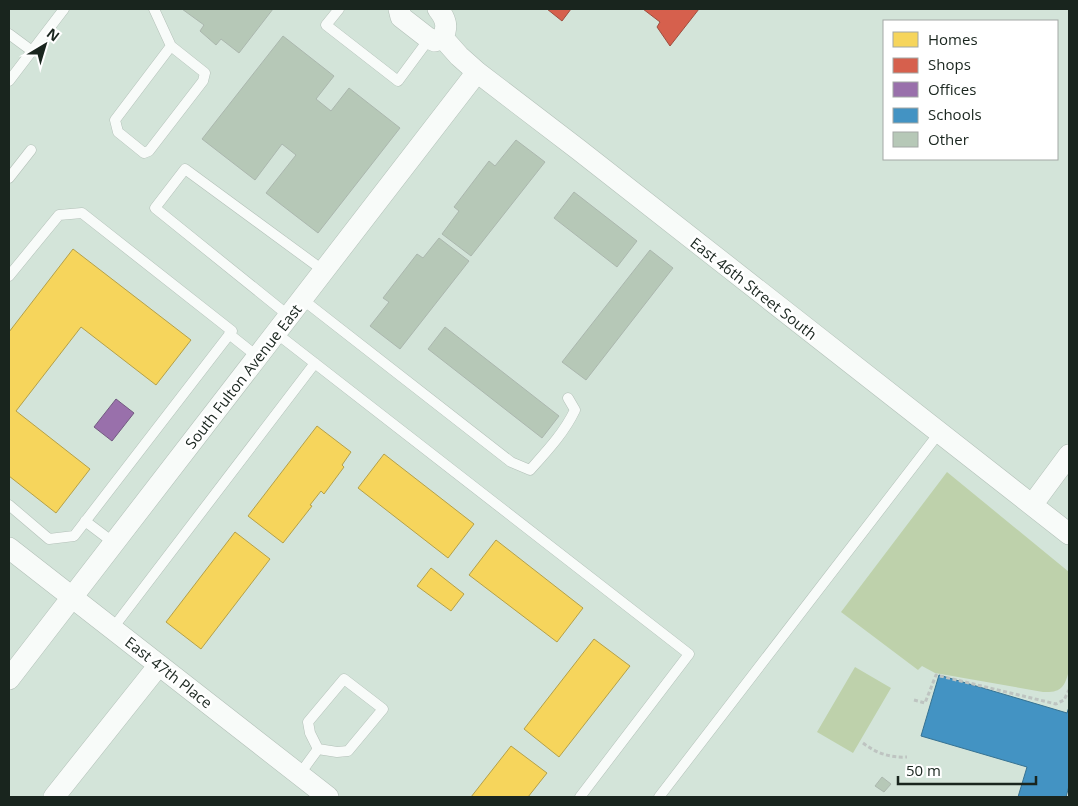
<svg xmlns="http://www.w3.org/2000/svg" width="1078" height="806" font-family="'Open Sans',sans-serif">
<style>
.green{fill:#bed1ab}
.homes{fill:#f6d55c;stroke:#b4a049}
.shops{fill:#d6604d;stroke:#9d4e3f}
.offices{fill:#9970ab;stroke:#735a81}
.schools{fill:#4393c3;stroke:#367292}
.building{fill:#b6c8b7;stroke:#abb7ae}
.lines{fill:none;stroke-linecap:round;stroke-linejoin:round}
.service-casing{stroke:#b3c0b8;stroke-width:11}
.minor-casing{stroke:#b3c0b8;stroke-width:22}
.path{stroke:#bec4c1;stroke-width:3;stroke-dasharray:4 2.5;stroke-linecap:butt}
.service{stroke:#f8fbf9;stroke-width:10}
.minor{stroke:#f8fbf9;stroke-width:21}
.labels{text-anchor:middle;dominant-baseline:central;stroke-width:5;stroke-linejoin:round;paint-order:stroke}
.street-label{font-size:15px;fill:#19251e;stroke:#fff}
</style>
<rect width="100%" height="100%" fill="#d3e4d9"/>
<path class="green" d="M 947,472 L 1069,572 L 1069,670 C 1065,687 1061,693 1043,692 L 935,673 L 922,666 L 918,670 L 841,612 Z
M 855,667 L 891,688 L 853,753 L 817,732 Z"/>
<path class="homes" d="M 73,249 L 191,340 L 156,385 L 81,327 L 16,411 L 90,469 L 56,513 L 9,476 L 9,332 Z
M 317,426 L 351,452 L 342,465 L 344,467 L 324,494 L 321,491 L 310,505 L 312,506 L 283,543 L 248,516 Z
M 384,454 L 474,524 L 448,558 L 358,488 Z
M 235,532 L 270,559 L 201,649 L 166,622 Z
M 496,540 L 583,608 L 557,642 L 469,575 Z
M 431,568 L 464,594 L 451,611 L 417,586 Z
M 594,639 L 630,666 L 559,757 L 524,729 Z
M 511,746 L 547,773 L 528,797 L 471,797 Z"/>
<path class="shops" d="M 547,9 L 571,9 L 562,21 Z
M 643,9 L 699,9 L 670,46 L 657,27 L 660,22 Z"/>
<path class="offices" d="M 116,399 L 134,413 L 112,441 L 94,427 Z"/>
<path class="schools" d="M 939,675 L 1067,713 L 1069,707 L 1069,786 L 1066,797 L 1018,797 L 1027,767 L 921,736 Z"/>
<path class="building" d="M 182,9 L 273,9 L 239,53 L 221,39 L 216,45 L 200,31 L 204,25 Z
M 283,36 L 334,76 L 316,99 L 331,111 L 349,88 L 400,128 L 318,233 L 266,193 L 296,155 L 282,144 L 255,180 L 202,139 Z
M 516,140 L 545,162 L 471,256 L 442,234 L 459,211 L 454,207 L 489,161 L 495,166 Z
M 574,192 L 637,241 L 617,267 L 554,218 Z
M 439,238 L 469,261 L 400,349 L 370,326 L 389,302 L 383,298 L 417,254 L 423,258 Z
M 650,250 L 673,268 L 586,380 L 562,362 Z
M 445,327 L 559,416 L 542,438 L 428,349 Z
M 882,777 L 891,784 L 884,792 L 875,786 Z"/>
<g class="lines">
<defs>
<path id="service" d="M 154,9 L 171,46 L 205,73 L 203,81 L 149,151 L 144,153 L 118,132 L 115,120 L 171,46
M 339,9 L 326,25 L 398,81 L 429,39
M 9,34 L 32,51
M 9,81 L 64,9
M 9,178 L 31,150
M 9,276 L 59,215 L 82,213 L 232,331 L 74,536 L 49,539 L 9,505
M 302,299 L 511,462 L 530,470 C 547,451 564,433 575,410 L 568,398
M 289,316 L 155,208 L 185,169 L 324,271
M 276,333 L 689,654 L 580,797
M 229,334 L 258,357
M 85,521 L 114,543
M 113,628 L 315,363
M 299,775 L 318,749 L 337,752 L 348,751 L 383,709 L 344,679 L 308,722 L 310,733 L 318,749
M 659,797 L 939,433"/>
<path id="minor" d="M 399,9 L 401,17 L 428,38 L 435,41 L 443,38 C 448,26 446,19 438,9
M 443,38 L 459,56 L 477,72 L 579,150 L 1069,534
M 1032,505 L 1069,455
M 9,548 L 328,797
M 9,679 L 477,72
M 54,797 L 159,665"/>
</defs>
<use href="#service" class="service-casing"/>
<use href="#minor" class="minor-casing"/>
<path class="path" d="M 914,700 L 925,703 L 936,675 L 1056,704 L 1064,700 L 1069,690
M 863,743 C 876,753 890,758 907,757"/>
<use href="#service" class="service"/>
<use href="#minor" class="minor"/>
</g>
<g class="labels">
<g class="street-label">
<text transform="translate(754 288) rotate(38)">East 46th Street South</text>
<text transform="translate(243 376) rotate(-52)">South Fulton Avenue East</text>
<text transform="translate(169 672) rotate(38)">East 47th Place</text>
</g>
</g>
<rect width="1078" height="806" fill="none" stroke="#19251e" stroke-width="20"/>
<rect x="883" y="20" width="175" height="140" fill="#ffffff" stroke="#a3a8a5"/>
<rect x="893" y="32" width="25" height="15" fill="#f6d55c" stroke="#a3a8a5"/>
<text x="928" y="45" font-size="15" fill="#19251e">Homes</text>
<rect x="893" y="58" width="25" height="15" fill="#d6604d" stroke="#a3a8a5"/>
<text x="928" y="70" font-size="15" fill="#19251e">Shops</text>
<rect x="893" y="82" width="25" height="15" fill="#9970ab" stroke="#a3a8a5"/>
<text x="928" y="95" font-size="15" fill="#19251e">Offices</text>
<rect x="893" y="108" width="25" height="15" fill="#4393c3" stroke="#a3a8a5"/>
<text x="928" y="120" font-size="15" fill="#19251e">Schools</text>
<rect x="893" y="132" width="25" height="15" fill="#b6c8b7" stroke="#a3a8a5"/>
<text x="928" y="145" font-size="15" fill="#19251e">Other</text>
<g transform="translate(45 45) rotate(38)" stroke="#ffffff" stroke-width="4" paint-order="stroke">
<path d="M0-4L9 19L0 12L-9 19Z" fill="#19251e"/>
<text y="-8" font-size="14" font-weight="bold" text-anchor="middle" fill="#19251e">N</text>
</g>
<path d="M898 776v8h138v-8" fill="none" stroke="#19251e" stroke-width="2.5"/>
<text x="906" y="776" font-size="15" fill="#19251e" stroke="#ffffff" stroke-width="4" paint-order="stroke">50 m</text>
</svg>
